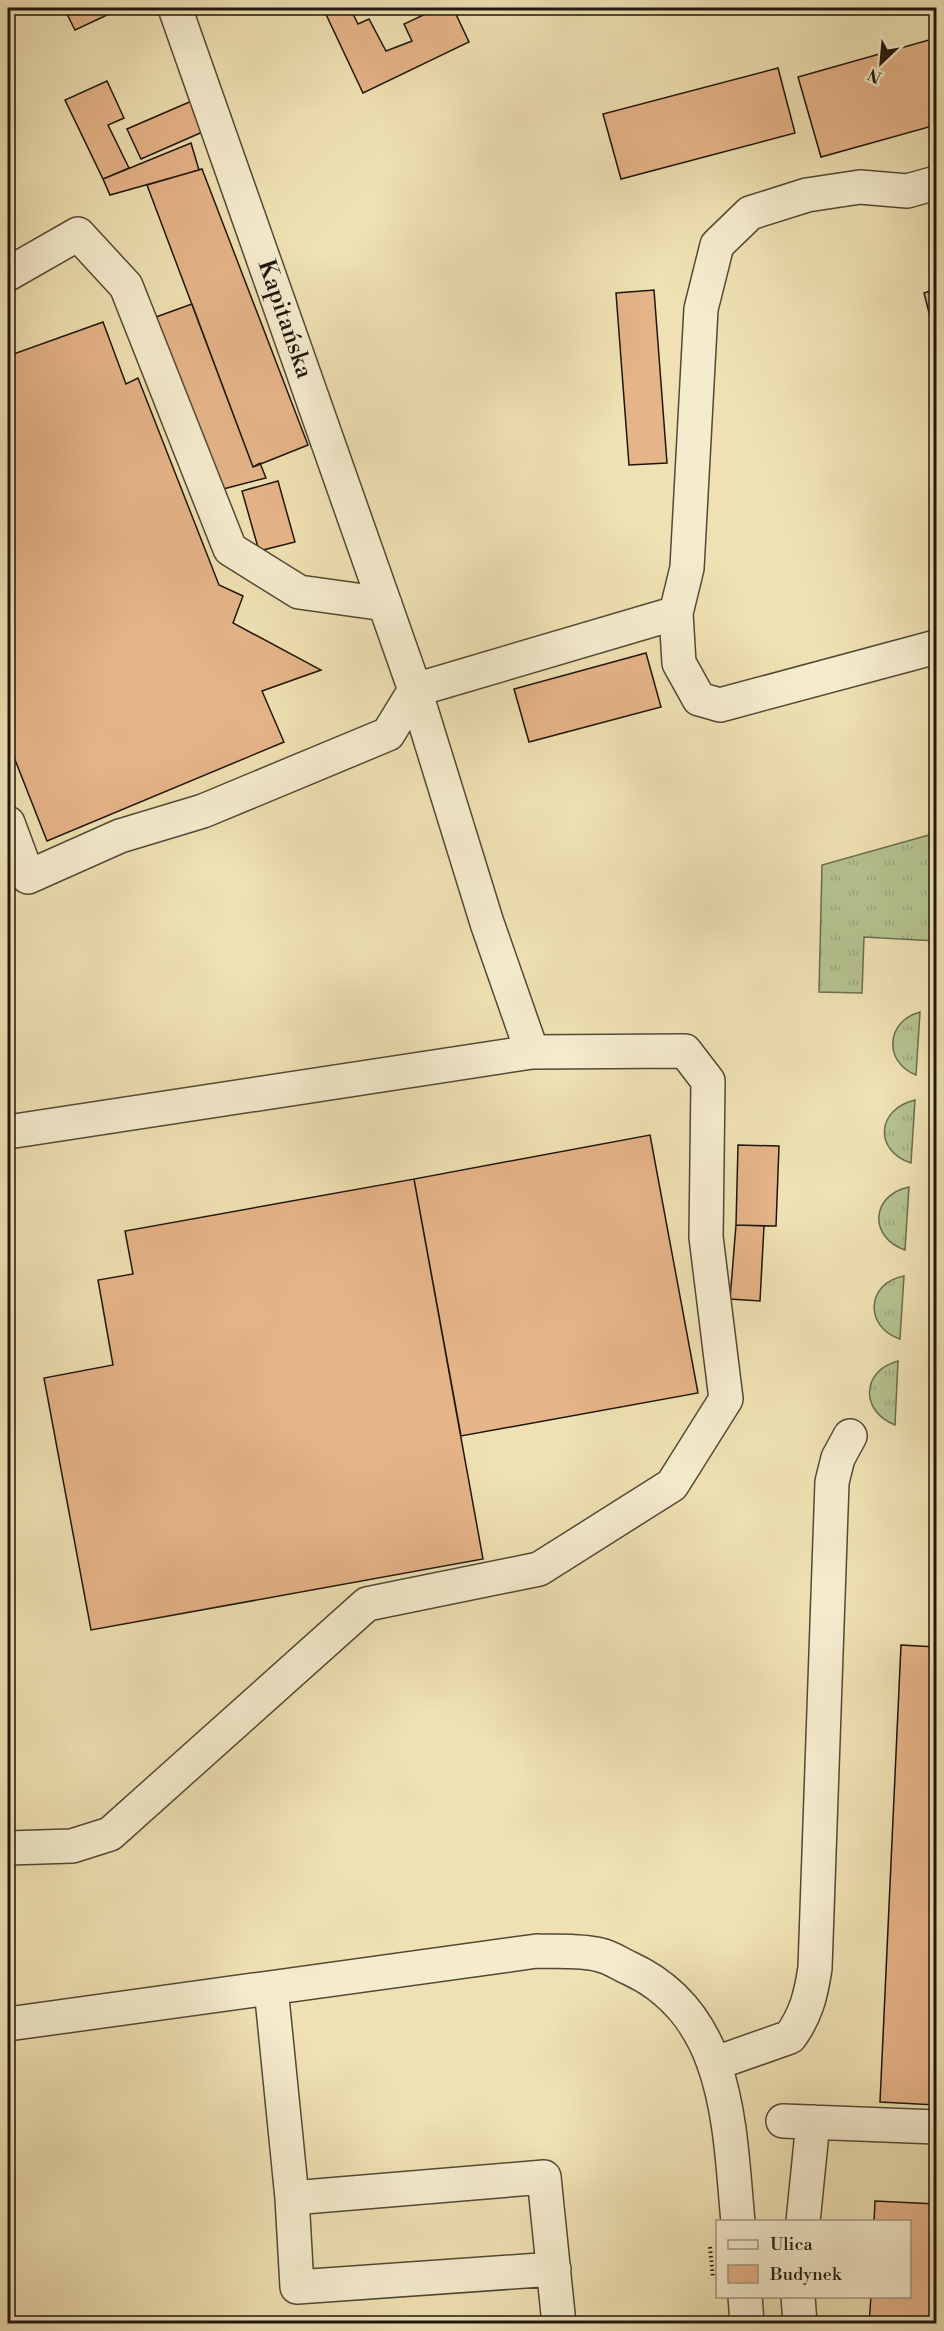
<svg xmlns="http://www.w3.org/2000/svg" width="944" height="2331" font-family="'Libre Bodoni',serif">
<style>
.grass{fill:url(#grass-tufts);stroke:#6a6c4e;stroke-width:1.5}
.building{fill:#e6b489;stroke:#1e160d;stroke-width:1.5}
.lines{fill:none;stroke-linecap:round;stroke-linejoin:round}
.minor-casing{stroke:#524936;stroke-width:36}
.path{stroke:#1e160d;stroke-width:4;stroke-dasharray:1.5 3;stroke-linecap:butt}
.minor{stroke:#f5ecce;stroke-width:33}
.labels{text-anchor:middle;dominant-baseline:central;stroke-width:4.5;stroke-linejoin:round;paint-order:stroke}
.street-label{font-size:24px;fill:#1e160d;stroke:#f5ecce}
</style>
<defs>
<pattern id="grass-tufts" width="24" height="20" patternUnits="userSpaceOnUse" patternTransform="scale(1.5)"><rect width="24" height="20" fill="#b5c390"/><path d="M3 7l-1-3M5 7V3M7 7l1-3M15 17l-1-3M17 17v-4M19 17l1-3" fill="none" stroke="#9ba77b"/></pattern>
</defs>
<rect width="100%" height="100%" fill="#efe1b3"/>
<filter id="stains"><feTurbulence type="fractalNoise" baseFrequency=".00333" numOctaves="4"/><feColorMatrix values="0 0 0 0 .2 0 0 0 0 .09 0 0 0 0 .02 0 0 0 .5 -.17"/></filter>
<radialGradient id="worn" r=".72"><stop offset=".6" stop-color="#630" stop-opacity="0"/><stop offset="1" stop-color="#630" stop-opacity=".3"/></radialGradient>
<path class="grass" d="M 936,833 L 936,941 L 864,937 L 862,993 L 819,992 L 822,865 Z
M 920,1012 L 916,1075 C 883,1062 886,1021 920,1012 Z
M 915,1100 L 911,1163 C 873,1150 877,1109 915,1100 Z
M 909,1187 L 905,1250 C 868,1237 871,1195 909,1187 Z
M 904,1276 L 900,1339 C 864,1327 866,1283 904,1276 Z
M 898,1361 L 895,1425 C 860,1411 861,1371 898,1361 Z"/>
<path class="building" d="M 64,8 L 122,8 L 75,30 Z
M 323,8 L 350,8 L 358,24 L 369,19 L 386,51 L 412,41 L 404,24 L 438,8 L 453,8 L 469,42 L 363,93 Z
M 936,38 L 936,125 L 821,157 L 798,77 Z
M 778,68 L 795,133 L 621,179 L 603,114 Z
M 107,81 L 124,118 L 108,125 L 129,168 L 103,179 L 65,100 Z
M 194,100 L 207,130 L 141,159 L 127,129 Z
M 191,143 L 199,170 L 110,195 L 103,179 Z
M 202,169 L 308,445 L 253,467 L 147,185 Z
M 936,289 L 936,340 L 924,293 Z
M 654,290 L 667,463 L 629,465 L 616,293 Z
M 192,304 L 253,467 L 260,463 L 266,478 L 223,489 L 156,317 Z
M 103,322 L 126,384 L 138,378 L 219,585 L 243,596 L 233,623 L 321,670 L 262,691 L 284,742 L 47,841 L 8,742 L 8,356 Z
M 278,481 L 295,542 L 259,551 L 242,491 Z
M 646,653 L 661,707 L 529,742 L 514,689 Z
M 650,1135 L 698,1393 L 461,1436 L 414,1179 Z
M 738,1145 L 779,1146 L 776,1226 L 736,1225 Z
M 414,1179 L 483,1559 L 91,1630 L 44,1378 L 113,1365 L 98,1280 L 133,1274 L 125,1231 Z
M 736,1225 L 764,1226 L 760,1301 L 730,1299 Z
M 901,1645 L 936,1647 L 936,2105 L 880,2102 Z
M 875,2201 L 936,2204 L 936,2324 L 869,2324 L 871,2296 L 910,2296 L 910,2222 L 874,2222 Z"/>
<g class="lines">
<defs>
<path id="minor" d="M 936,183 L 907,191 L 860,187 L 807,195 L 750,213 L 717,245 L 701,309 L 687,568 L 676,613 L 679,663 L 699,699 L 720,705 L 936,647
M 8,274 L 78,234 L 126,286 L 230,549 L 299,592 L 385,604
M 8,823 L 28,877 L 120,836 L 203,811 L 388,734 L 415,690 L 676,613
M 8,1132 L 532,1052 L 487,923 L 415,690 L 175,8
M 8,1848 L 72,1846 L 110,1834 L 367,1604 L 539,1569 L 672,1485 L 726,1399 L 706,1237 L 708,1081 L 685,1051 L 532,1052
M 271,1988 L 292,2198 L 544,2177 L 559,2324
M 8,2024 L 537,1951 C 557,1952 581,1950 600,1955 C 610,1957 620,1964 629,1968 C 730,2014 729,2126 738,2222
M 716,2063 L 790,2037 C 806,2015 811,1995 815,1968 L 832,1482 L 838,1458 L 850,1436
M 783,2121 L 936,2127
M 292,2198 L 297,2287 L 554,2269
M 803,2222 L 813,2122
M 745,2296 L 747,2324
M 798,2296 L 800,2324"/>
</defs>
<use href="#minor" class="minor-casing"/>
<path class="path" d="M 710,2247 L 713,2278"/>
<use href="#minor" class="minor"/>
</g>
<g class="labels">
<g class="street-label">
<text transform="translate(285 319) rotate(71)">Kapitańska</text>
</g>
</g>
<rect width="944" height="2331" fill="none" stroke="#efe1b3" stroke-width="30"/>
<rect x="9" y="9" width="926" height="2313" fill="none" stroke="#1e160d" stroke-width="3"/>
<rect x="15" y="15" width="914" height="2301" fill="none" stroke="#1e160d" stroke-width="1.5"/>
<rect x="716" y="2220" width="195" height="78" fill="#f5ecce" stroke="#9f9681" stroke-width="1.5"/>
<rect x="728" y="2240" width="30" height="9" fill="#f5ecce" stroke="#9f9681" stroke-width="1.5"/>
<text x="770" y="2250" font-size="18" fill="#1e160d">Ulica</text>
<rect x="728" y="2265" width="30" height="18" fill="#e6b489" stroke="#9f9681" stroke-width="1.5"/>
<text x="770" y="2280" font-size="18" fill="#1e160d">Budynek</text>
<g transform="translate(881 63) rotate(206)" stroke="#f5ecce" stroke-width="4.5" paint-order="stroke">
<path d="M0-4.5L10 22L0 15L-10 22Z" fill="#1e160d"/>
<text y="-9" font-size="16" font-weight="bold" text-anchor="middle" fill="#1e160d">N</text>
</g>
<rect width="100%" height="100%" filter="url(#stains)"/>
<rect width="100%" height="100%" fill="url(#worn)"/>
</svg>
